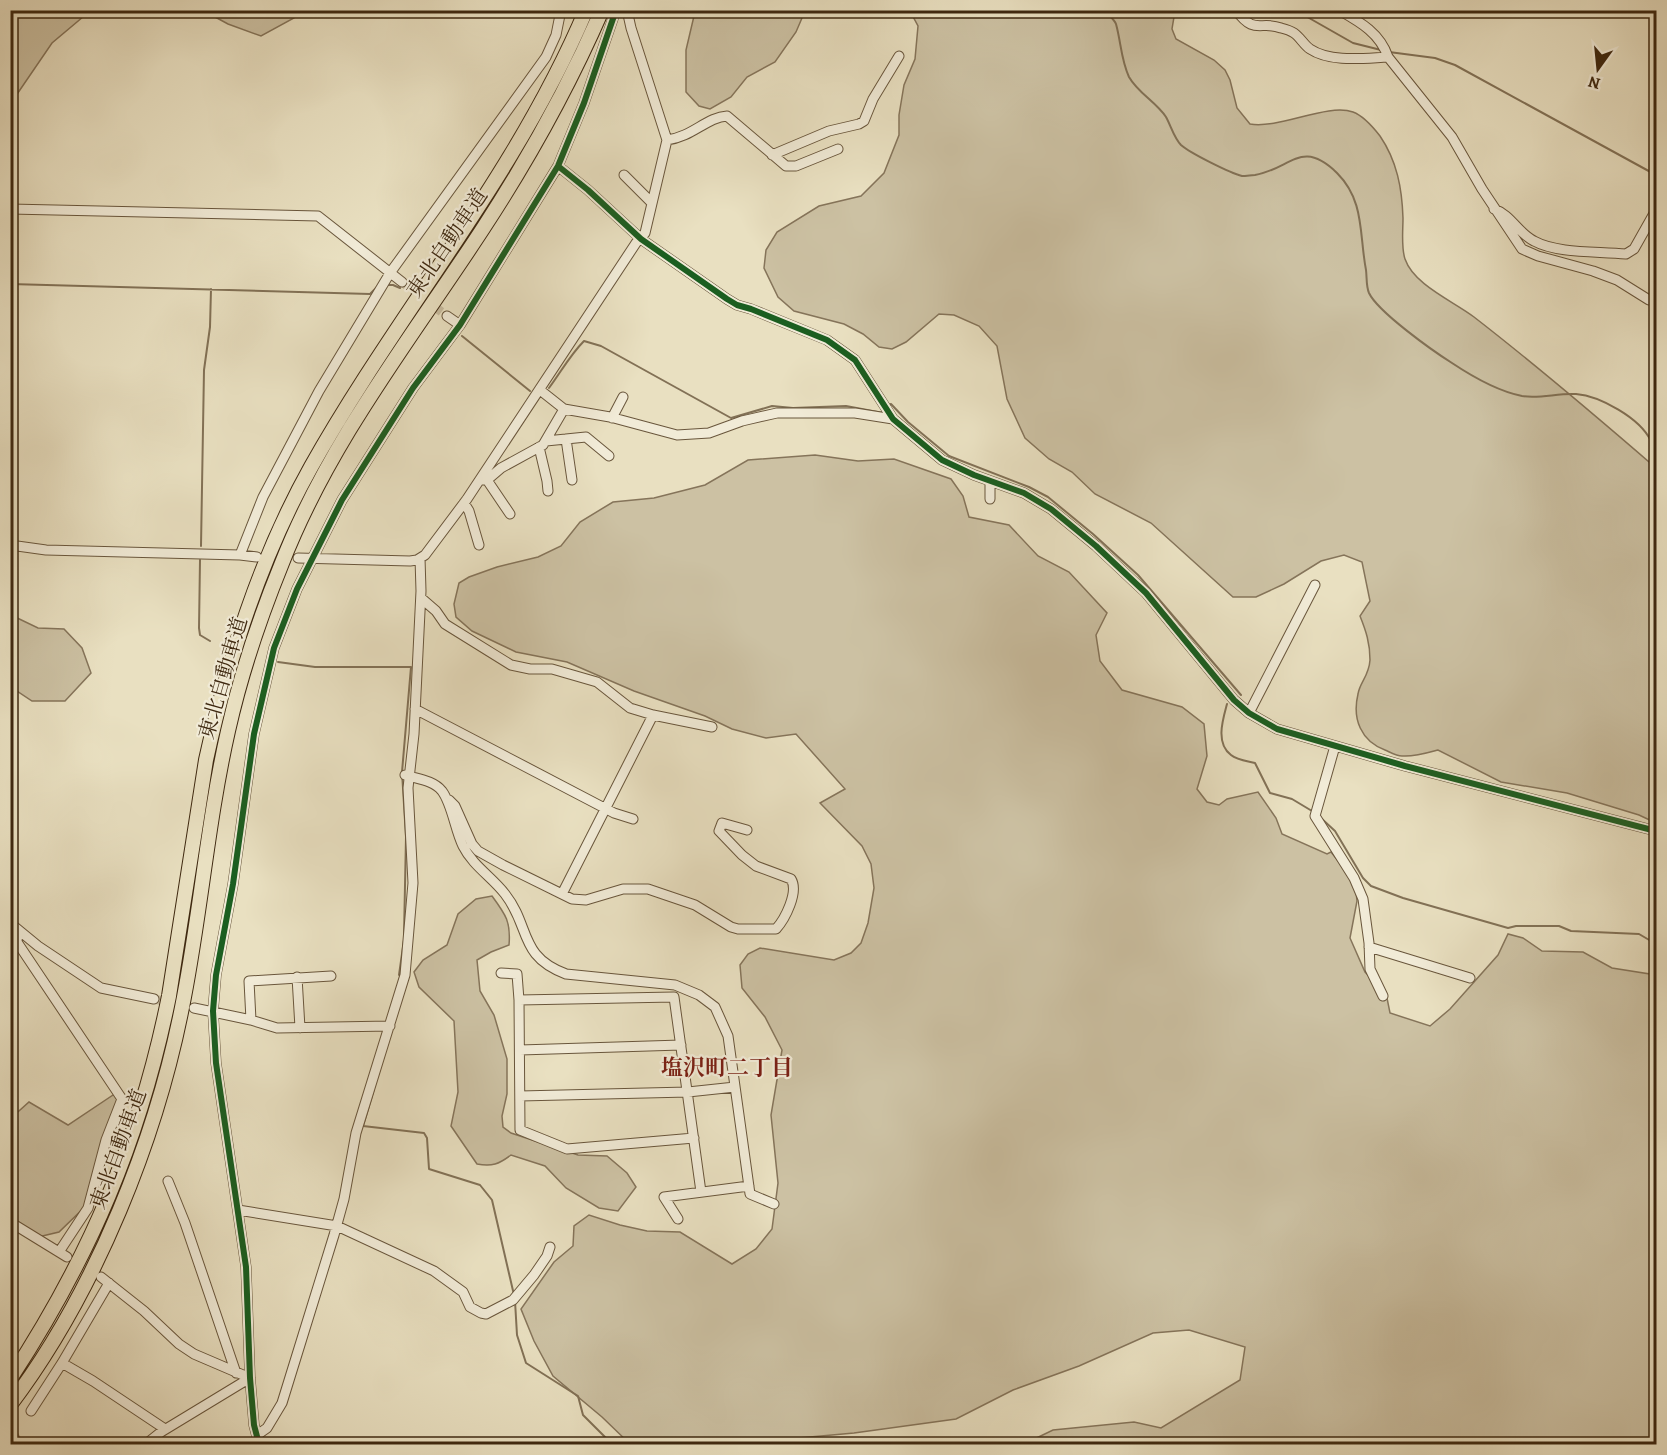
<svg xmlns="http://www.w3.org/2000/svg" width="1667" height="1455" font-family="Alegreya,'Noto Serif JP',serif">
<style>
.green{fill:#ccc1a3;stroke:#85745a;stroke-width:1.5}
.lines{fill:none;stroke-linecap:round;stroke-linejoin:round}
.stream{stroke:#827156;stroke-width:2}
.river{stroke:#afa185;stroke-width:15}
.minor-tunnel{stroke:#c7bb9e;stroke-width:9;stroke-dasharray:9 4.5;stroke-linecap:butt}
.minor-casing{stroke:#69563c;stroke-width:11}
.highway-casing{stroke:#3e2810;stroke-width:16}
.minor{stroke:#f1ebd7;stroke-width:9}
.highway{stroke:#e9e0c1;stroke-width:14}
.cycleway-casing{stroke:#f1ebd7;stroke-width:10}
.cycleway{stroke:#1b5e20;stroke-width:6}
.labels{text-anchor:middle;dominant-baseline:central;stroke-width:4.5;stroke-linejoin:round;paint-order:stroke}
.street-label{font-size:21px;fill:#3e2810;stroke:#f1ebd7}
.neighbourhood-label{font-size:22px;font-weight:bold;fill:#7a1f14;stroke:#f1ebd7}
</style>
<rect width="100%" height="100%" fill="#e9e0c1"/>
<filter id="stains"><feTurbulence type="fractalNoise" baseFrequency=".00333" numOctaves="4"/><feColorMatrix values="0 0 0 0 .2 0 0 0 0 .09 0 0 0 0 .02 0 0 0 .5 -.17"/></filter>
<radialGradient id="worn" r=".72"><stop offset=".6" stop-color="#630" stop-opacity="0"/><stop offset="1" stop-color="#630" stop-opacity=".3"/></radialGradient>
<path class="green" d="M 11,10 L 90,11 L 52,43 L 11,103 Z
M 204,11 L 298,11 L 294,18 L 261,36 L 228,24 Z
M 693,11 L 693,10 L 805,11 L 796,32 L 775,62 L 747,77 L 731,97 L 710,109 L 699,106 L 686,92 L 686,50 L 694,16 Z
M 910,11 L 1175,11 L 1172,29 L 1176,39 L 1214,60 L 1225,70 L 1230,80 L 1237,108 L 1250,124 C 1280,129 1327,103 1353,112 C 1364,116 1373,127 1380,136 C 1397,161 1402,188 1403,218 C 1403,231 1401,247 1405,259 C 1414,285 1453,301 1474,317 C 1536,365 1597,417 1656,468 L 1656,823 L 1639,815 L 1567,793 L 1501,782 L 1438,750 C 1427,753 1414,757 1402,756 C 1396,756 1390,752 1385,750 C 1361,741 1352,719 1358,694 C 1360,682 1369,676 1370,660 C 1370,643 1366,631 1360,616 L 1370,601 L 1362,562 L 1344,555 L 1321,561 L 1284,584 L 1256,597 L 1233,597 L 1151,523 L 1095,494 L 1072,472 L 1049,459 L 1025,438 L 1007,399 L 997,346 L 979,326 L 954,315 L 939,314 L 906,342 L 892,349 L 879,347 L 863,334 L 844,324 L 794,311 L 778,297 L 764,268 L 766,250 L 777,232 L 819,206 L 861,196 L 884,173 L 899,135 L 899,115 L 904,85 L 915,59 L 918,26 Z
M 815,455 L 858,461 L 894,459 L 951,479 L 963,496 L 969,517 L 1009,525 L 1038,556 L 1069,572 L 1107,613 L 1096,635 L 1100,661 L 1122,690 L 1182,707 L 1204,724 L 1207,756 L 1197,789 L 1207,802 L 1219,805 L 1227,799 L 1258,792 L 1276,818 L 1282,834 L 1327,854 L 1331,852 L 1355,882 L 1357,901 L 1350,938 L 1365,972 L 1386,993 L 1390,1013 L 1430,1026 L 1450,1009 L 1498,955 L 1508,934 L 1523,938 L 1542,951 L 1583,952 L 1612,968 L 1656,975 L 1656,1444 L 1024,1444 L 1053,1430 L 1134,1422 L 1161,1428 L 1240,1380 L 1245,1347 L 1189,1330 L 1153,1333 L 1079,1366 L 1013,1390 L 956,1419 L 854,1433 L 788,1439 L 782,1444 L 630,1444 L 602,1417 L 553,1376 L 534,1341 L 521,1309 L 554,1262 L 573,1246 L 574,1226 L 589,1215 L 620,1225 L 647,1231 L 680,1232 L 732,1264 L 756,1249 L 772,1229 L 778,1183 L 771,1115 L 782,1050 L 765,1017 L 742,988 L 740,965 L 748,954 L 760,948 L 834,960 L 851,953 L 861,943 L 868,923 L 874,888 L 871,864 L 862,846 L 820,803 L 845,789 L 796,734 L 766,738 L 732,729 L 705,716 L 634,691 L 567,662 L 516,652 L 472,631 L 456,617 L 454,604 L 459,583 L 469,577 L 497,567 L 538,557 L 561,546 L 580,522 L 613,502 L 654,498 L 705,485 L 748,460 Z
M 11,615 L 38,628 L 64,629 L 82,648 L 91,673 L 65,701 L 32,701 L 11,687 Z
M 492,896 C 506,915 511,922 509,945 L 491,952 L 477,960 L 480,991 L 494,1015 L 507,1059 L 507,1094 L 502,1116 L 503,1127 L 511,1133 L 578,1155 L 607,1156 L 627,1173 L 636,1187 L 618,1211 L 599,1208 L 566,1188 L 545,1166 L 511,1155 C 499,1164 492,1167 477,1164 L 451,1126 L 458,1092 L 454,1021 L 419,987 L 414,972 L 423,960 L 447,945 L 458,914 L 476,899 Z
M 116,1093 L 124,1111 L 91,1201 L 59,1232 L 34,1238 L 11,1223 L 10,1119 L 29,1102 L 68,1125 Z"/>
<g class="lines">
<path class="stream" d="M 1104,10 C 1108,15 1114,19 1116,24 C 1121,42 1121,60 1129,77 C 1138,93 1156,102 1166,117 C 1171,126 1174,138 1181,145 C 1190,153 1230,173 1242,176 C 1246,176 1252,175 1255,175 C 1291,169 1301,138 1337,173 C 1365,201 1359,234 1366,270 C 1367,278 1366,286 1369,293 C 1378,312 1433,351 1452,363 C 1473,377 1497,391 1522,396 C 1540,399 1557,393 1576,394 C 1600,396 1640,418 1651,441 C 1653,446 1654,452 1656,458
M 1295,10 L 1353,43 L 1381,50
M 1389,52 L 1435,58 L 1455,65 L 1656,175
M 10,284 L 370,294 L 377,287
M 385,285 L 393,285 L 400,288
M 462,336 L 530,391
M 549,388 C 561,372 570,355 584,341 L 601,346 L 731,418 L 772,406 L 793,408 L 846,406 L 883,413
M 889,405 L 891,404 L 908,422 L 949,456 L 1029,487 L 1048,497 L 1093,534 L 1138,575 L 1241,695
M 201,546 L 204,370 L 210,327 L 211,289
M 200,560 L 199,628 L 200,635 L 210,641
M 278,662 L 315,667 L 411,667 L 402,772 L 406,837 L 404,934
M 1227,704 C 1223,719 1215,743 1231,755 C 1237,760 1247,761 1255,763 L 1270,793 L 1292,799 L 1312,811
M 1322,819 L 1335,831 L 1363,878 L 1371,886 L 1403,898 L 1508,928 L 1516,926 L 1559,926 L 1571,931 L 1639,934 L 1656,944
M 399,975 L 404,940
M 374,1089 L 363,1126 L 424,1133 L 427,1138 L 429,1169 L 480,1185 L 492,1200 L 514,1295
M 515,1301 L 517,1335 L 526,1363 L 578,1396 L 583,1415 L 612,1444"/>
<path class="river" d="M 10,1434 L 16,1444"/>
<path class="minor-tunnel" d="M 402,282 L 447,316
M 154,999 L 194,1008"/>
<defs>
<path id="minor" d="M 1236,10 C 1255,36 1260,20 1281,28 C 1285,29 1291,31 1294,33 C 1300,37 1304,45 1310,49 C 1331,63 1365,58 1388,57
M 1339,10 C 1360,22 1380,33 1388,57 L 1452,137 L 1482,189 L 1522,249 L 1538,256 L 1593,271 L 1617,280 L 1649,300 L 1656,302
M 667,140 C 692,137 707,117 727,116 L 786,166 L 796,166 L 838,149
M 772,155 L 829,131 L 859,124 L 864,121 L 873,99 L 899,56
M 558,166 L 588,190 L 641,239 L 727,299 L 737,305 L 751,309 L 827,340 L 855,360 L 893,419 L 942,460 L 974,475 L 1024,493 L 1051,509 L 1096,546 L 1146,593 L 1234,700 L 1249,713 L 1277,729 L 1405,766 L 1656,831
M 624,175 L 652,203
M 10,209 L 318,216 L 402,282
M 1494,209 C 1511,215 1518,233 1534,241 C 1558,254 1598,251 1626,254 L 1634,249 L 1656,210
M 447,316 L 460,325
M 540,390 L 564,409 L 610,417 L 677,435 L 709,433 L 742,421 L 777,413 L 855,413 L 893,419
M 612,418 L 623,397
M 566,439 L 572,480
M 546,441 L 586,437 L 609,456
M 539,447 L 547,481 L 548,491
M 480,480 L 487,480 L 501,468 L 543,445 L 564,409
M 487,480 L 510,514
M 990,481 L 990,499
M 464,503 L 469,511 L 479,545
M 10,545 L 46,550 L 240,555 L 257,557
M 240,555 L 263,497 L 319,391 L 390,273 L 546,57 L 556,35 L 561,10
M 298,558 L 410,561 L 417,560 L 425,555 L 467,499 L 636,243 L 645,233 L 667,140 L 631,28 L 627,10
M 421,598 L 436,611 L 445,624 L 511,665 L 530,669 L 552,669 L 597,682 L 630,708 L 653,715 L 712,727
M 415,709 L 614,813 L 633,819
M 1249,713 L 1315,585
M 1335,746 L 1315,816 L 1354,878 L 1363,899 L 1369,943 L 1370,969 L 1383,996
M 405,775 C 417,779 433,780 442,791 C 452,804 455,830 463,846 C 473,866 492,877 505,894 C 531,927 518,956 566,974 L 675,985 L 699,995 L 715,1007 L 728,1036 L 750,1194 L 774,1204
M 449,800 L 455,806 L 472,844 L 478,851 L 503,865 L 572,899 L 586,900 L 623,889 L 648,889 L 695,905 L 731,927 L 738,929 L 776,929 C 785,919 799,892 791,879 L 756,866 L 742,855 L 719,831 L 722,823 L 747,830
M 562,894 L 653,715
M 10,923 L 38,946 L 101,988 L 154,999
M 18,930 L 17,942 L 122,1099 L 106,1140 L 88,1208 L 59,1252
M 1369,947 L 1470,978
M 501,973 L 517,974 L 519,1000 L 520,1130 L 567,1149 L 694,1138
M 297,977 L 300,1028
M 519,1000 L 674,997 L 701,1192
M 194,1008 L 251,1020 L 277,1028 L 390,1026
M 251,1020 L 249,981 L 331,976
M 520,1050 L 681,1045
M 520,1096 L 688,1092 L 735,1087
M 168,1181 L 185,1223 L 236,1373
M 238,1210 L 337,1226 L 434,1271 L 463,1292 L 470,1307 L 481,1313 L 486,1314 L 513,1300 L 534,1275 L 547,1256 L 550,1247
M 678,1219 L 664,1197 L 749,1186
M 10,1222 L 67,1257
M 101,1277 L 144,1311 L 179,1344 L 194,1354 L 250,1378
M 62,1363 L 93,1381 L 165,1429
M 31,1411 L 62,1363 L 109,1283
M 257,1435 L 267,1428 L 282,1403 L 334,1235 L 344,1199 L 356,1133 L 405,975 L 413,883 L 408,788 L 414,734 L 421,591 L 420,558
M 146,1444 L 161,1432 L 250,1378
M 259,1444 L 254,1425 L 250,1378 L 246,1267 L 216,1063 L 213,1011 L 216,975 L 233,884 L 254,734 L 274,648 L 297,589 L 342,500 L 413,388 L 460,325 L 558,166 L 584,103 L 616,10"/>
<path id="highway" d="M 10,1379 C 90,1257 140,1140 169,996 L 206,760 C 228,659 260,558 311,467 C 398,312 516,176 586,10
M 10,1405 C 96,1291 158,1136 184,997 C 201,909 208,819 228,731 C 241,673 260,617 282,563 C 330,440 413,336 484,227 C 529,158 569,86 602,10"/>
</defs>
<use href="#minor" class="minor-casing"/>
<use href="#highway" class="highway-casing"/>
<use href="#minor" class="minor"/>
<use href="#highway" class="highway"/>
<defs>
<path id="cycleway" d="M 558,166 L 588,190 L 641,239 L 727,299 L 737,305 L 751,309 L 827,340 L 855,360 L 893,419 L 942,460 L 974,475 L 1024,493 L 1051,509 L 1096,546 L 1146,593 L 1234,700 L 1249,713 L 1277,729 L 1405,766 L 1656,831
M 259,1444 L 254,1425 L 250,1378 L 246,1267 L 216,1063 L 213,1011 L 216,975 L 233,884 L 254,734 L 274,648 L 297,589 L 342,500 L 413,388 L 460,325 L 558,166 L 584,103 L 616,10"/>
</defs>
<use href="#cycleway" class="cycleway-casing"/>
<use href="#cycleway" class="cycleway"/>
</g>
<g class="labels">
<g class="street-label">
<text transform="translate(447 243) rotate(-56)">東北自動車道</text>
<text transform="translate(223 678) rotate(-74)">東北自動車道</text>
<text transform="translate(118 1149) rotate(-70)">東北自動車道</text>
</g>
<g class="neighbourhood-label">
<text x="727" y="1068">塩沢町二丁目</text>
</g>
</g>
<rect width="1667" height="1455" fill="none" stroke="#e9e0c1" stroke-width="36"/>
<rect x="12" y="12" width="1643" height="1431" fill="none" stroke="#3e2810" stroke-width="3"/>
<rect x="18" y="18" width="1631" height="1419" fill="none" stroke="#3e2810" stroke-width="1.5"/>
<g transform="translate(1598 69) rotate(195)" stroke="#f1ebd7" stroke-width="4.5" paint-order="stroke">
<path d="M0-4.5L10 22L0 15L-10 22Z" fill="#3e2810"/>
<text y="-9" font-size="16" font-weight="bold" text-anchor="middle" fill="#3e2810">N</text>
</g>
<rect width="100%" height="100%" filter="url(#stains)"/>
<rect width="100%" height="100%" fill="url(#worn)"/>
</svg>
